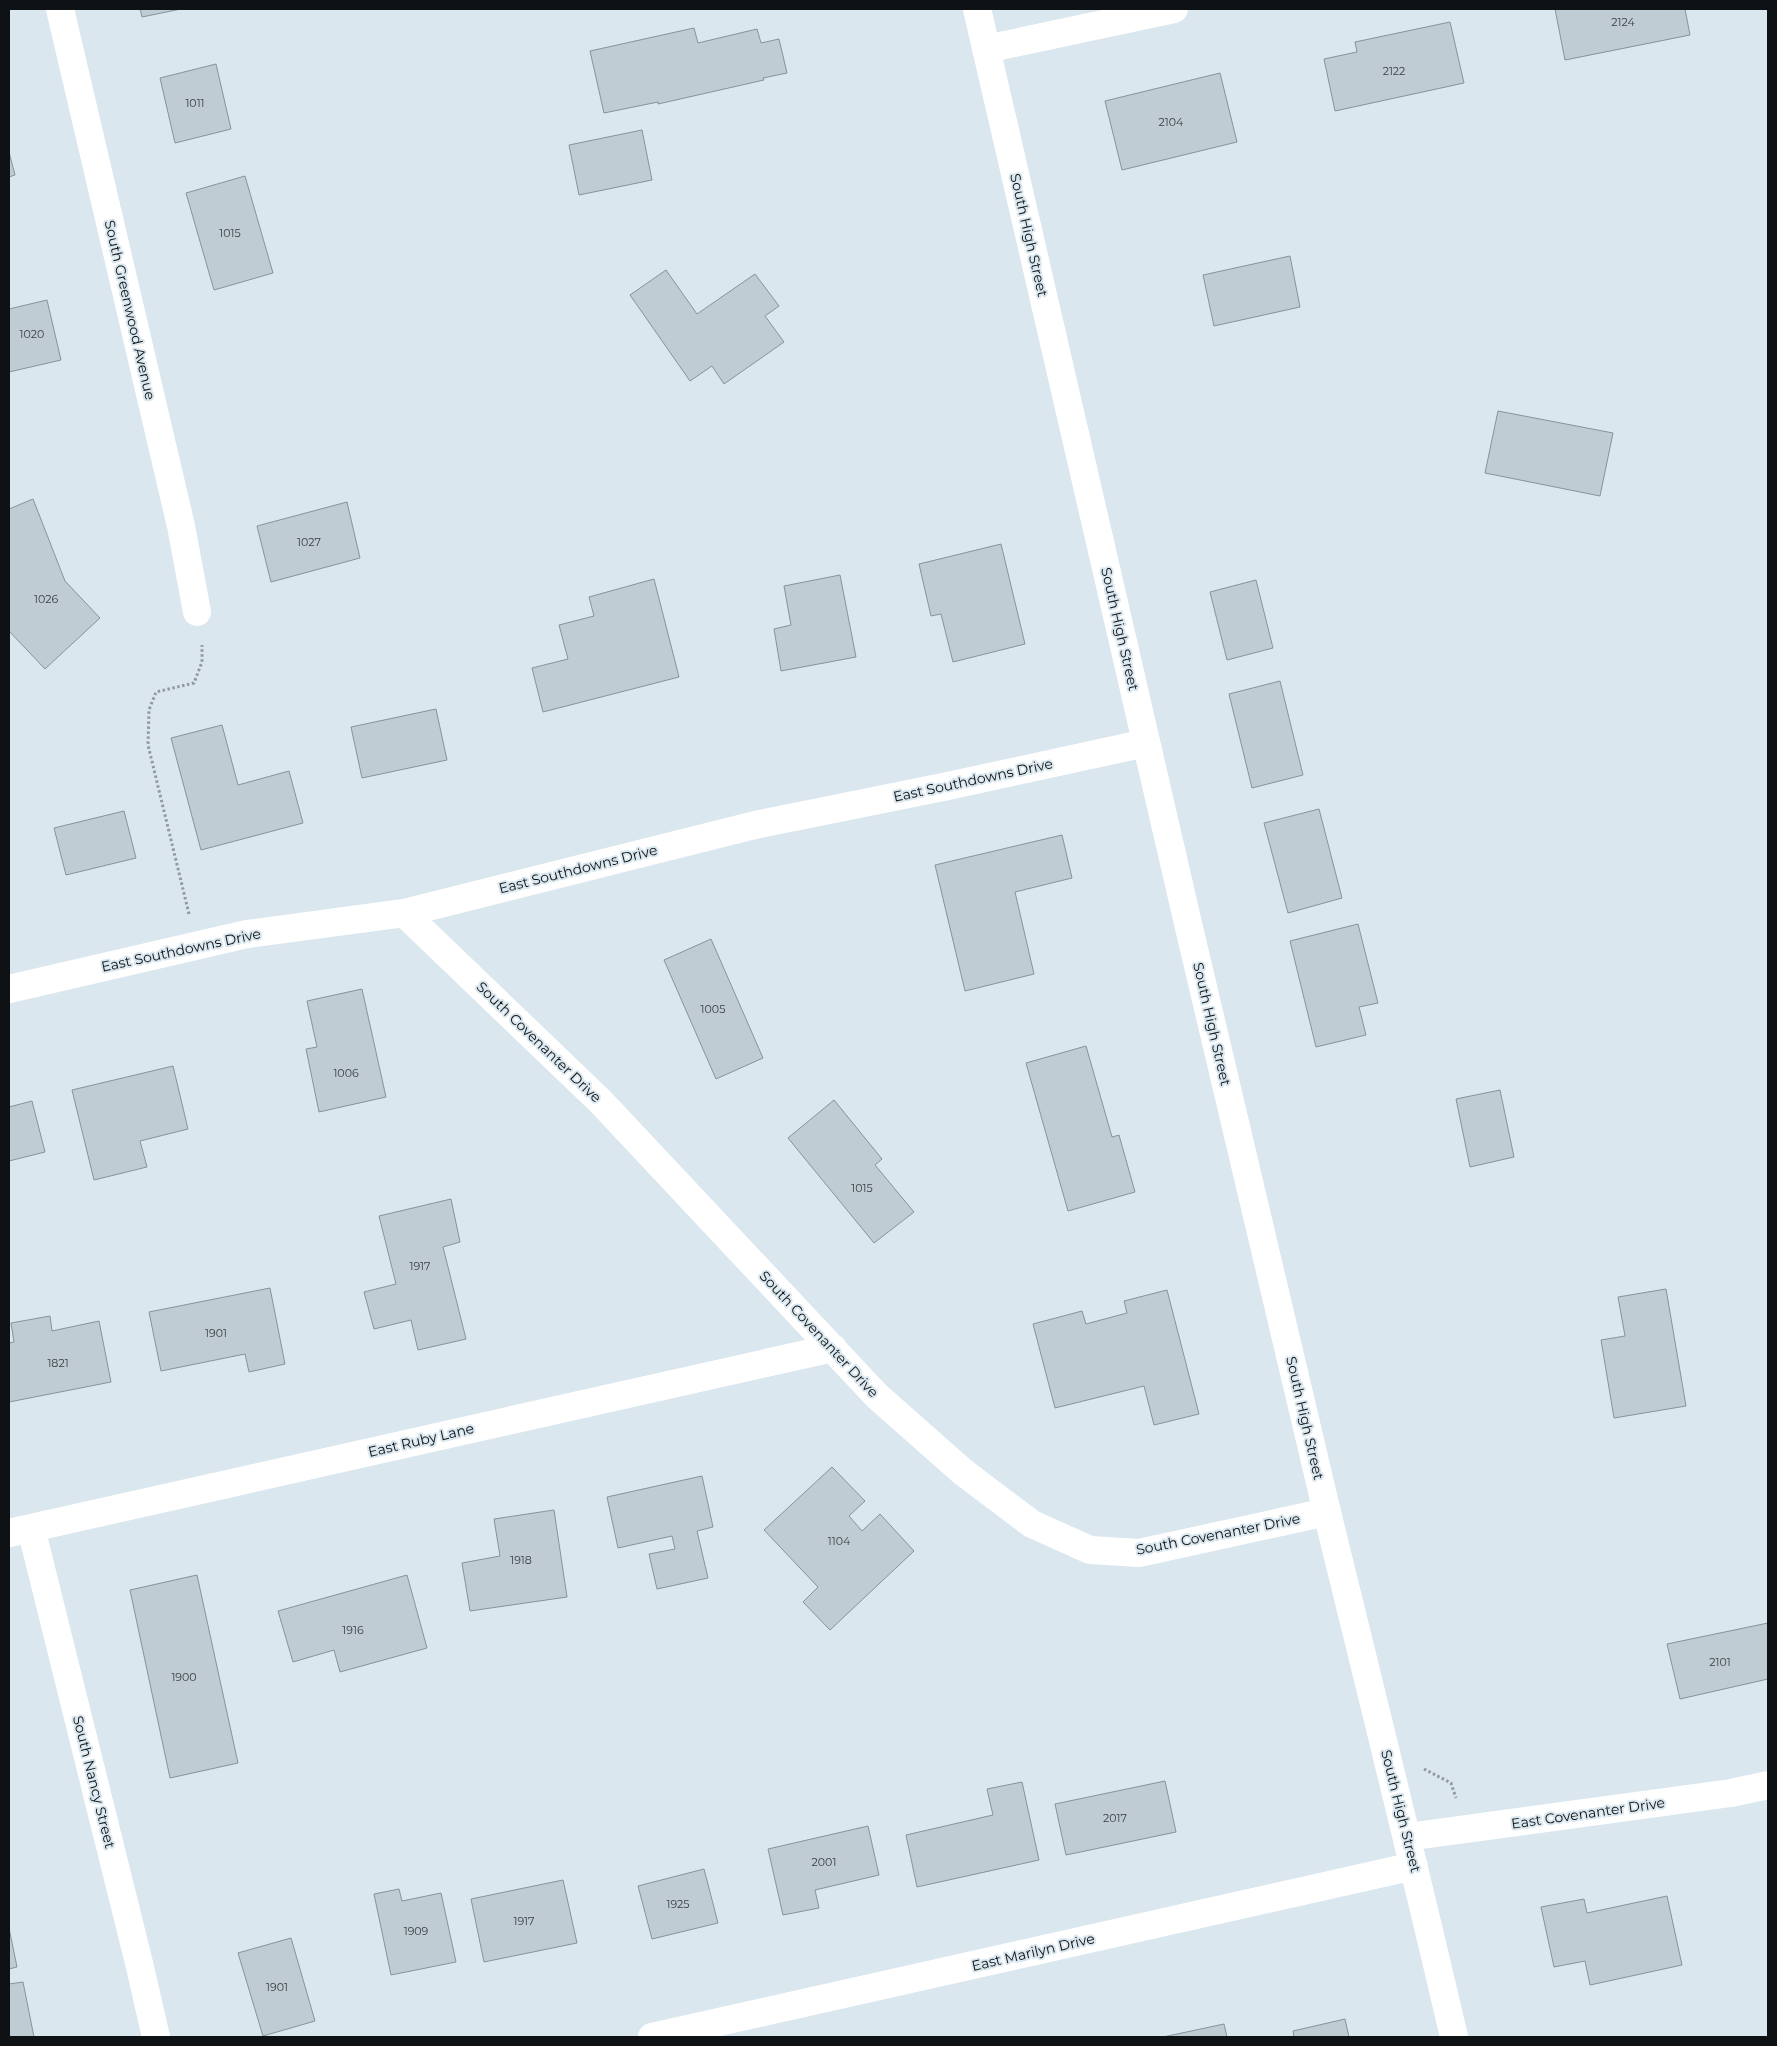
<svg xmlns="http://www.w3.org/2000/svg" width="1777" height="2046" font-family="Montserrat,sans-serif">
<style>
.building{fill:#bfccd4;stroke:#87939b}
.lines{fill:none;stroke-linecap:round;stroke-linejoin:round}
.path{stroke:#909aa0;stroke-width:3;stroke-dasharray:2.5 2.5;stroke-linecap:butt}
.minor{stroke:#fff;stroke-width:28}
.tertiary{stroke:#fff;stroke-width:28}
.labels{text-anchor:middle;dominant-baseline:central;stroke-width:4;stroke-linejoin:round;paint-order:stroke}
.number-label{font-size:11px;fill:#3a4045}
.street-label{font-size:14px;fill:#0e1215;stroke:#dae7ef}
</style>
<rect width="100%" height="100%" fill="#dae7ef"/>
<path class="building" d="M 140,9 L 181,9 L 142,17 Z
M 1555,9 L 1685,9 L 1690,35 L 1565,60 Z
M 1450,22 L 1464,83 L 1335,111 L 1324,59 L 1357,52 L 1355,42 Z
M 694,28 L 698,43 L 757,29 L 761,43 L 779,39 L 787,73 L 763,78 L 764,80 L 658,104 L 658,102 L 604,113 L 590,51 Z
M 216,64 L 231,129 L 175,143 L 160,78 Z
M 1220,73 L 1237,142 L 1122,170 L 1105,101 Z
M 642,130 L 652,180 L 579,195 L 569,145 Z
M 9,152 L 15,175 L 9,177 Z
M 245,176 L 273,273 L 214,290 L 186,193 Z
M 1290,256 L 1300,307 L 1214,326 L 1203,275 Z
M 666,270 L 697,314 L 755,274 L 779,306 L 765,316 L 784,342 L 724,384 L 712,366 L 690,381 L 630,295 Z
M 47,300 L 61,360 L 9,372 L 9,309 Z
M 1498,411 L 1613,433 L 1600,496 L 1485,473 Z
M 33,499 L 65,581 L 100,618 L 45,669 L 9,631 L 9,509 Z
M 347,502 L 360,558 L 271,582 L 257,526 Z
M 1001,544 L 1025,644 L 953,662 L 941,614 L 931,616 L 919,564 Z
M 840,575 L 856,657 L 781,671 L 774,629 L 791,625 L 784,586 Z
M 654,579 L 679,677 L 543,712 L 532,668 L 568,659 L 559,625 L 594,616 L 589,597 Z
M 1256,580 L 1273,648 L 1227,660 L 1210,592 Z
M 1280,681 L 1303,775 L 1252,788 L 1229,694 Z
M 436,709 L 447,760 L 362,778 L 351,727 Z
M 222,725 L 238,785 L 289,771 L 303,823 L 201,850 L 171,738 Z
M 1319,809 L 1342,898 L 1288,913 L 1264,823 Z
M 124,811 L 136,858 L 66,875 L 54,828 Z
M 1062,835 L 1072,878 L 1015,892 L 1034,974 L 965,991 L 935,865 Z
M 1358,924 L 1378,1003 L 1359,1007 L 1366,1035 L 1316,1047 L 1290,941 Z
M 711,939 L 763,1058 L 716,1079 L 664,960 Z
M 362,989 L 386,1097 L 319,1112 L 306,1049 L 317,1047 L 307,1001 Z
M 1086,1046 L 1112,1137 L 1119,1135 L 1135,1192 L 1068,1211 L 1026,1063 Z
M 173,1066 L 188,1129 L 140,1141 L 147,1167 L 94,1180 L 72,1090 Z
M 1500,1090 L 1514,1157 L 1470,1167 L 1456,1099 Z
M 834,1100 L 882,1159 L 875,1165 L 914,1212 L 874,1243 L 788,1138 Z
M 32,1101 L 45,1152 L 9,1161 L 9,1107 Z
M 451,1199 L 460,1242 L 443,1247 L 466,1339 L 418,1350 L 411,1320 L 374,1329 L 364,1292 L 396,1284 L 379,1216 Z
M 270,1288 L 285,1364 L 249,1372 L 245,1354 L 161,1371 L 149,1312 Z
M 1666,1289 L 1686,1406 L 1614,1418 L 1601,1340 L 1625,1336 L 1618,1297 Z
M 1167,1290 L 1199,1414 L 1154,1425 L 1144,1386 L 1055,1408 L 1033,1324 L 1082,1311 L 1086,1324 L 1127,1313 L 1124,1301 Z
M 50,1316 L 52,1331 L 99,1321 L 111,1382 L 9,1402 L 9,1343 L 14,1342 L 11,1323 Z
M 832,1467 L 865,1501 L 849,1516 L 862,1531 L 880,1514 L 914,1551 L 830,1630 L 803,1602 L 818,1587 L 764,1530 Z
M 702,1476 L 713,1527 L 697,1531 L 708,1578 L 657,1589 L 649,1554 L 675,1549 L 672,1536 L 618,1548 L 607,1497 Z
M 554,1510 L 567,1597 L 470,1611 L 462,1563 L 500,1556 L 494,1519 Z
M 197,1575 L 238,1763 L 170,1778 L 130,1590 Z
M 407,1575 L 427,1648 L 340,1672 L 334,1650 L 293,1662 L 278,1611 Z
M 1768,1623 L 1768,1679 L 1680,1699 L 1667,1644 Z
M 1165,1781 L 1176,1832 L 1066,1855 L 1055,1804 Z
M 1022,1782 L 1039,1860 L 917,1887 L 906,1835 L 993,1815 L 987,1789 Z
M 868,1826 L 879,1875 L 815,1890 L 819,1908 L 783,1915 L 768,1849 Z
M 704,1869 L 718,1923 L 652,1939 L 638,1886 Z
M 563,1880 L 577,1943 L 484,1962 L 471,1899 Z
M 399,1889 L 402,1901 L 441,1893 L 456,1962 L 391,1975 L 374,1894 Z
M 1667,1896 L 1682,1965 L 1590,1985 L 1585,1961 L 1554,1967 L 1541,1907 L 1584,1899 L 1587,1913 Z
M 9,1928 L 17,1967 L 9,1969 Z
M 291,1938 L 315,2021 L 263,2036 L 238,1953 Z
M 23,1982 L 34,2037 L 9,2037 L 9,1984 Z
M 1345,2019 L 1349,2037 L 1294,2037 L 1293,2031 Z
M 1224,2024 L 1227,2037 L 1163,2037 Z"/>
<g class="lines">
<path class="path" d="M 189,914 L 148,745 L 149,710 L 156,692 L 194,683 L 202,662 L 202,645
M 1424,1769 L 1451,1783 L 1456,1798"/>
<path class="minor" d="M 60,9 L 181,526 L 197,612
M 986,49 L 1174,9
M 404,913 L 601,1102 L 877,1396 L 963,1472 L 1032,1524 L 1090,1550 L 1139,1553 L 1327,1512
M 9,989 L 247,934 L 404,913 L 755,825 L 948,786 L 1146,743
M 31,1528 L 140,1967 L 156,2037
M 9,1533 L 833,1348
M 1407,1837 L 1731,1793 L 1768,1785
M 652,2037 L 1414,1866"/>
<path class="tertiary" d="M 977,9 C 1091,509 1207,1009 1326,1508 C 1369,1684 1413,1860 1454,2037"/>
</g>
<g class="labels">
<g class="number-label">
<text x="1623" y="22">2124</text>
<text x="1394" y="71">2122</text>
<text x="195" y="103">1011</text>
<text x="1171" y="122">2104</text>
<text x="230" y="233">1015</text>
<text x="32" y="334">1020</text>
<text x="309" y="542">1027</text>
<text x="46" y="599">1026</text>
<text x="713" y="1009">1005</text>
<text x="346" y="1073">1006</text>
<text x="862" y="1188">1015</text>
<text x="420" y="1266">1917</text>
<text x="216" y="1333">1901</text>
<text x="58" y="1363">1821</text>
<text x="839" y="1541">1104</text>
<text x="521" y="1560">1918</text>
<text x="353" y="1630">1916</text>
<text x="1720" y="1662">2101</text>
<text x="184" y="1677">1900</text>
<text x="1115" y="1818">2017</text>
<text x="824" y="1862">2001</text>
<text x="678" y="1904">1925</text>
<text x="524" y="1921">1917</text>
<text x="416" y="1931">1909</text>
<text x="277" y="1987">1901</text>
</g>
<g class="street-label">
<text transform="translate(1029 235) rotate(77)">South High Street</text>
<text transform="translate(130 310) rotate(77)">South Greenwood Avenue</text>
<text transform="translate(1120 629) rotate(77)">South High Street</text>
<text transform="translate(973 780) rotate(-12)">East Southdowns Drive</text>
<text transform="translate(578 869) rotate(-14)">East Southdowns Drive</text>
<text transform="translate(181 950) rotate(-12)">East Southdowns Drive</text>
<text transform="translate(1212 1024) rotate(77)">South High Street</text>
<text transform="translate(539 1042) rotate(44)">South Covenanter Drive</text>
<text transform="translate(819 1334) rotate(47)">South Covenanter Drive</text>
<text transform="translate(1305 1418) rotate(77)">South High Street</text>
<text transform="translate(421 1440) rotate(-13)">East Ruby Lane</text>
<text transform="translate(1218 1534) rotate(-11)">South Covenanter Drive</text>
<text transform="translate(94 1782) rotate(76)">South Nancy Street</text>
<text transform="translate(1401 1811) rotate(76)">South High Street</text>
<text transform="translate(1588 1813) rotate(-8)">East Covenanter Drive</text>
<text transform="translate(1033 1952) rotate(-13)">East Marilyn Drive</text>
</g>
</g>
<rect width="1777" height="2046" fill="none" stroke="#0e1215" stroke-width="20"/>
</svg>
